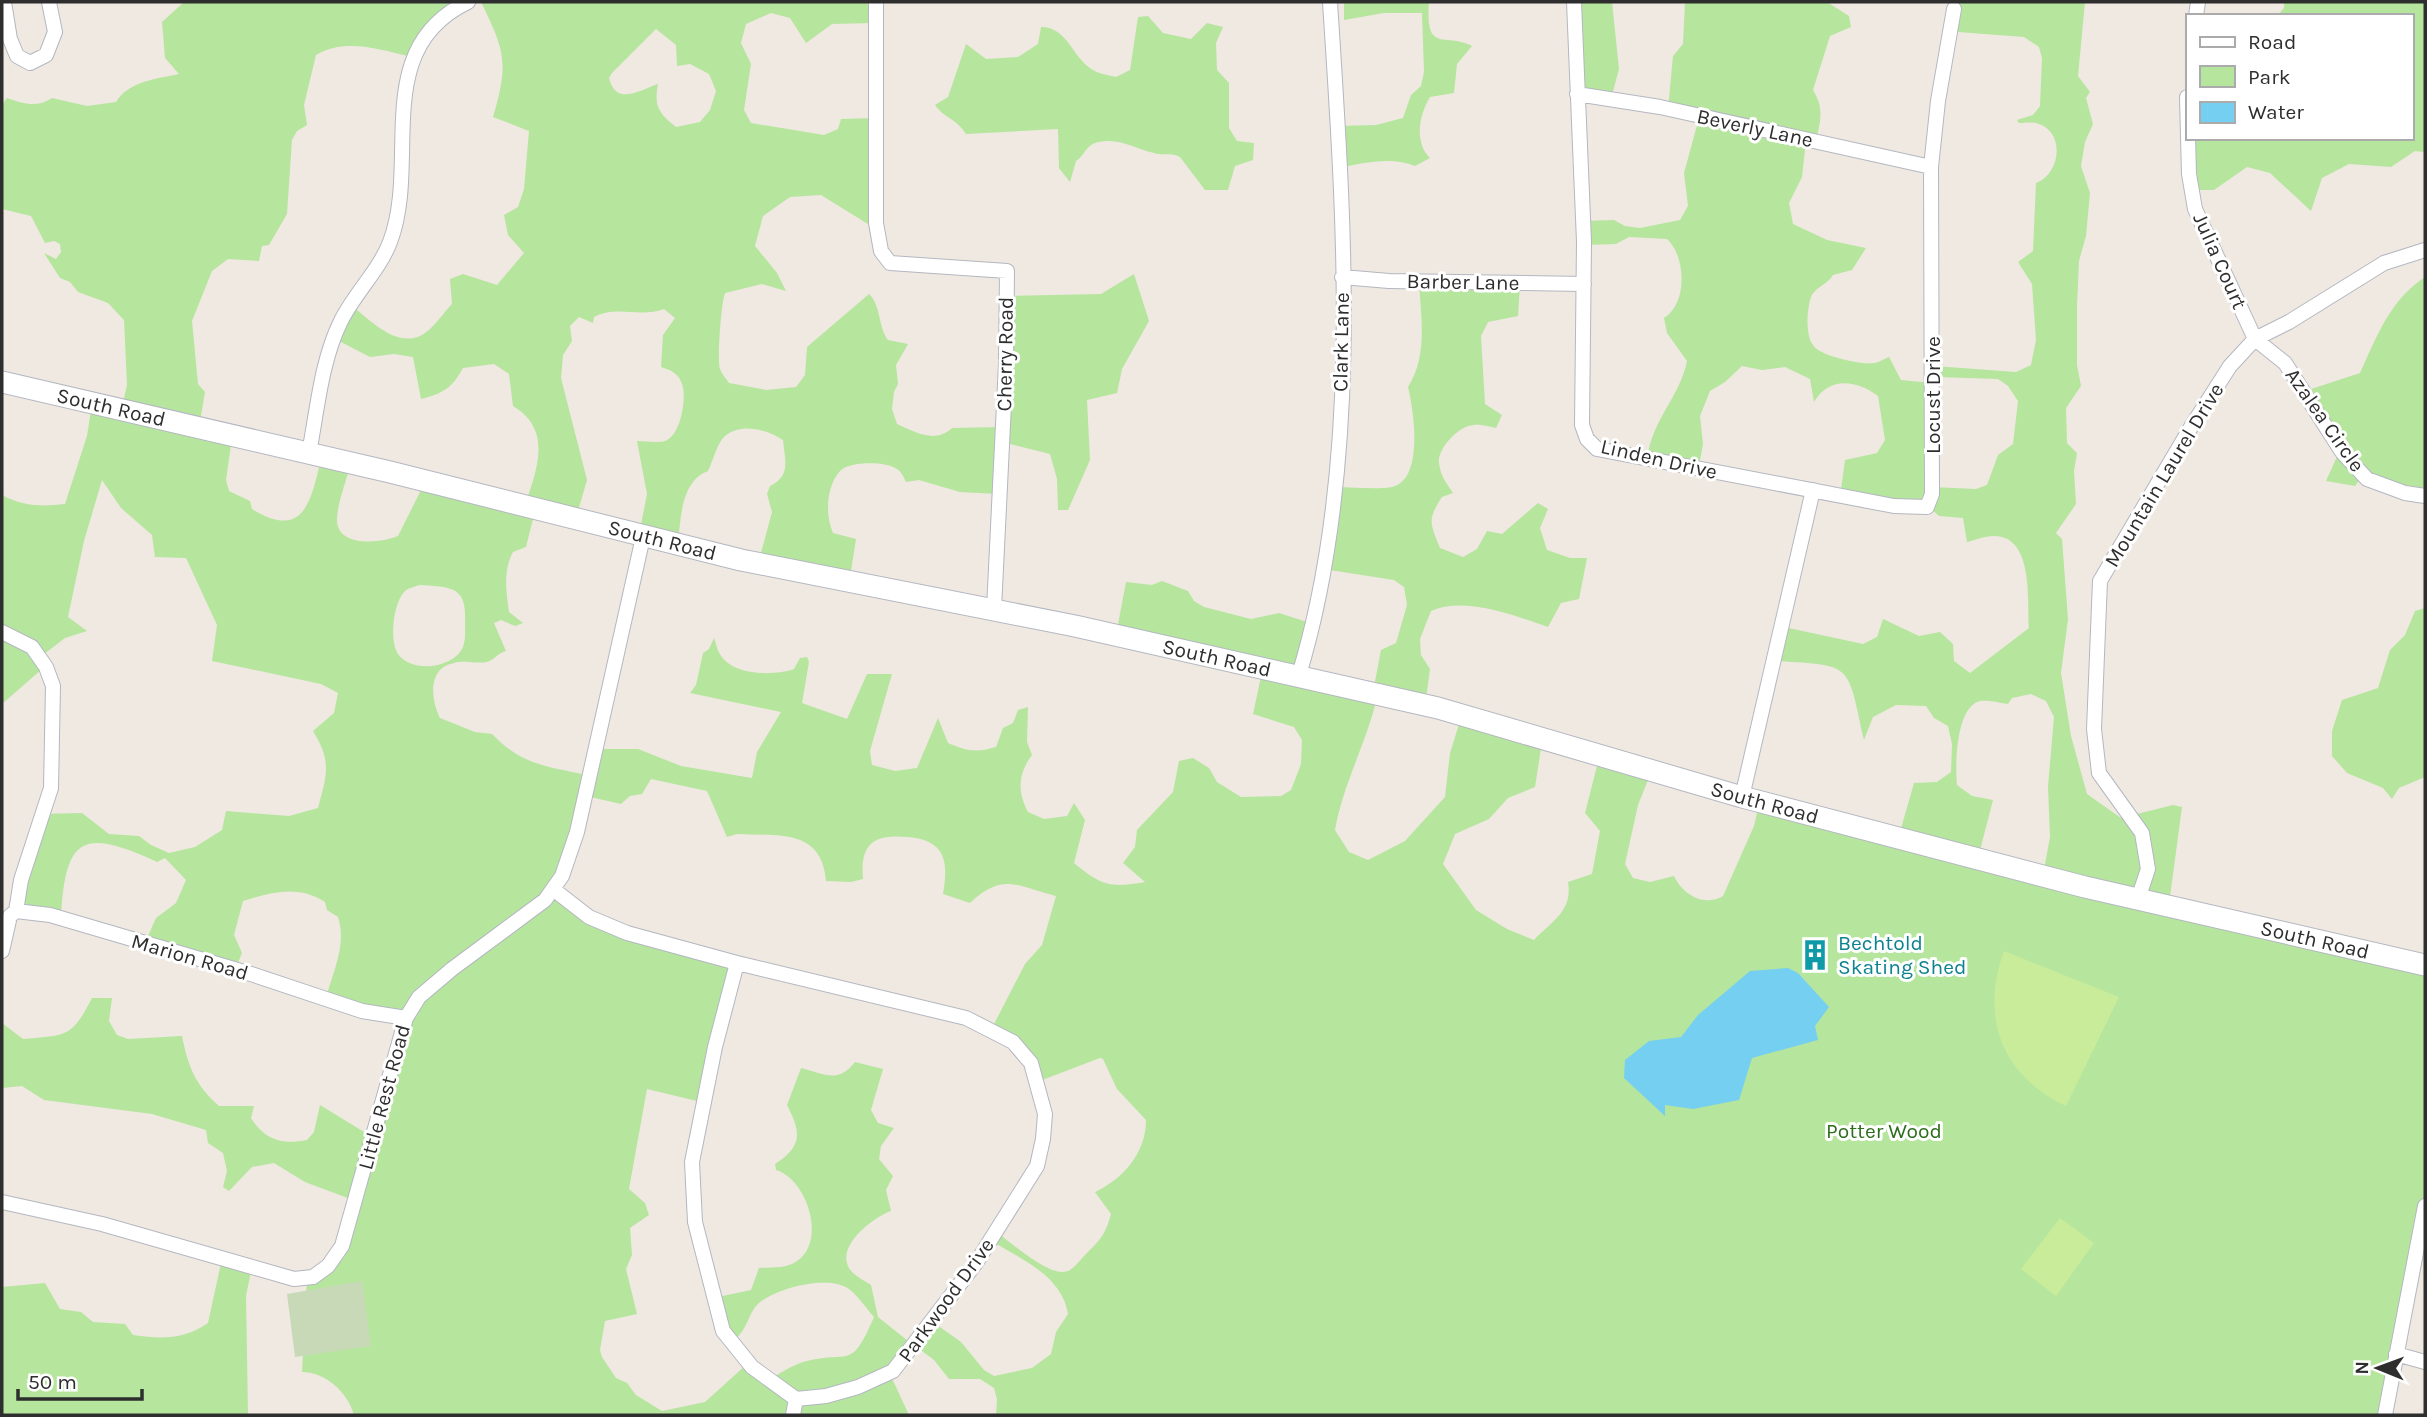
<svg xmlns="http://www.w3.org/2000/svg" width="2427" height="1417" font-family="Karla,sans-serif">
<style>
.green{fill:#b6e59e;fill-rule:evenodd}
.cemetery{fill:#c8d9b8}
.pitch{fill:#c9ec9a}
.water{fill:#75cff0}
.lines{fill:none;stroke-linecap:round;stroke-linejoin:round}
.street-casing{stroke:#b4b7c1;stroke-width:16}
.secondary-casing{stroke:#b4b7c1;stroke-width:23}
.street{stroke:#fff;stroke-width:14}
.secondary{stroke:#fff;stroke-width:21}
.labels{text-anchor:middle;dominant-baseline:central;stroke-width:6;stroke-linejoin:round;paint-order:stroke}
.street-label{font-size:21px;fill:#2e2e2e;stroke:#fff}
.culture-label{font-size:21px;fill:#0d838f;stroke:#fff;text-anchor:start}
.park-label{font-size:21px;fill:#2c6e1b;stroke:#fff}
</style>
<rect width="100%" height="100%" fill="#efe9e1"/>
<path class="green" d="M 184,2 L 468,2 L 411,57 C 379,49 345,38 316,55 L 304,105 L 307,125 L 297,131 L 292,140 L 287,214 L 269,245 L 262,246 L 259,261 L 228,259 L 212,271 L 192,321 L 198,384 L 205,392 L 199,427 L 232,438 L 226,480 L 229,491 L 250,501 L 252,509 C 304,541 311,501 321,459 L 350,466 C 346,482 337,504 337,520 C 337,548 382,543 398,536 L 425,482 L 525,505 C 537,469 553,430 513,406 L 509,374 L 494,364 L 463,368 C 452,388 444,393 421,399 L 413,357 L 394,354 L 370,357 L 339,341 L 352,306 C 370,320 395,347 420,336 C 432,331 443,313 452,304 L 450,279 L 463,274 L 497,285 L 524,253 L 508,235 L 504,215 L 518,207 L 524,189 L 529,131 L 493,117 C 509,63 505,51 481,2 L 876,2 L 872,23 L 832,24 L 806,43 L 790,18 L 771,13 L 746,24 L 741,43 L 751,64 L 744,110 L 751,123 L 824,135 L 838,129 L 841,119 L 874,118 L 876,229 L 821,195 L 790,197 L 763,216 L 755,246 L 777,273 L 786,291 L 762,284 L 725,293 C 721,303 717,362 720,369 C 722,374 726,379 729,383 L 766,390 L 796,387 L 805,375 L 807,347 L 869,294 C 881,305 878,327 888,340 L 908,344 L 896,365 L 898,384 L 894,392 L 892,409 L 897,424 C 915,432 935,444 952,428 L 1000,427 L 1006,296 L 1101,294 L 1134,274 L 1149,321 L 1122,369 L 1117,393 L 1087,400 L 1090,460 L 1068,510 L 1058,510 L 1057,479 L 1050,454 L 1002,442 L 998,494 L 960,492 L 919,480 L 906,482 C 904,478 902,472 897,469 C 886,461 849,461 840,471 C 826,487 825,515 833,533 L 856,539 L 850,578 L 758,564 L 772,512 L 767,494 L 770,486 C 791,476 785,461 783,440 C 767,430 742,422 725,436 C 717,443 713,461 708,471 C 681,481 681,518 678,542 L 639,535 L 647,494 L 637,441 C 645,441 657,443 665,441 C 681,436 687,397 682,384 C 679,374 671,370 661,367 L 663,335 L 675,318 L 664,309 C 640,318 617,305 594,317 L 593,323 L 579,317 L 570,326 L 572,341 L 563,355 L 561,378 L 587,480 L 576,518 L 535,511 L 526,547 L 513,552 C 503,571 506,591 509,612 L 523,623 L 515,626 L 501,620 L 494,623 L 506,651 C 498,653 494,660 487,662 C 476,664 464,660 454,663 C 427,668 431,700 440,718 L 475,732 L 492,734 C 522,765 546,766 586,775 L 592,749 L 638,749 L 681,766 L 752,778 L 757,752 L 781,712 L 690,693 L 696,685 L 703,653 L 709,649 L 714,638 C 716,643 717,650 720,654 C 732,676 774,676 794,669 L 800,658 L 807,657 L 809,662 L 802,703 L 847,719 L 867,674 L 892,674 L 870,751 L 872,765 L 895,771 L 917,768 L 938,718 L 948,743 C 967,751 976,753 996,747 L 1003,728 L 1013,723 L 1018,710 L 1028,707 L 1027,742 L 1032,755 C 1018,774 1017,791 1028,812 L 1044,819 L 1067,816 L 1074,803 L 1085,820 L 1074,863 C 1102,886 1110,888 1145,882 L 1123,863 L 1135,847 L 1137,830 L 1173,792 L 1179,761 L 1193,758 L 1209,768 L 1217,782 L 1241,797 L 1281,796 L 1291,790 L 1301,764 L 1302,740 L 1294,727 L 1253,714 L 1262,672 L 1116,635 L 1126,582 L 1152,585 L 1162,581 L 1188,591 L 1194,601 L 1204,607 L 1251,619 L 1279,613 L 1310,623 L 1297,678 L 1373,692 L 1381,650 L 1396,643 L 1407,605 L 1404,587 L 1394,580 L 1323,569 L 1336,487 C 1354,487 1375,490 1392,487 C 1424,480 1414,411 1408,387 C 1428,356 1421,318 1419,282 L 1520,286 L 1518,316 L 1488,322 L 1481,336 L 1485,404 L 1502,415 L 1496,428 C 1490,427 1481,424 1474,425 C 1460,425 1437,448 1439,463 C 1440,475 1447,484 1453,493 L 1442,497 C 1427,520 1430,523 1440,548 L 1463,557 L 1477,549 L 1487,531 L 1502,534 L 1538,503 L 1548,509 L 1540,528 L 1547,550 L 1570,558 L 1587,558 L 1579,599 L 1561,603 L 1548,627 C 1515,616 1465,596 1431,611 L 1420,639 L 1421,655 L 1430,669 L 1425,706 L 1377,698 C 1366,744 1343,784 1335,830 L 1349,852 L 1368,860 L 1405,841 L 1445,797 L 1450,753 L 1461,718 L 1542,742 L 1535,787 L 1508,798 L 1489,819 L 1455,834 L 1443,864 L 1476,910 L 1507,929 L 1534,940 C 1552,921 1573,911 1568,882 L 1592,874 L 1600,831 L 1585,813 L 1599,758 L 1650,775 L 1638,805 L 1625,864 L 1633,878 L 1650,882 L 1674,876 C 1683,895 1704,907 1723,896 L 1754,826 L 1759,804 L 1898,839 L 1914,783 L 1937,782 L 1951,772 L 1952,744 L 1948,726 L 1934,718 L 1926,706 L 1896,705 L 1873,717 L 1864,740 C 1847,663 1854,665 1775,661 L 1784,627 L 1863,644 L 1877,637 L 1883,619 L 1919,636 L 1940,632 L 1953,644 L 1954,661 L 1970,673 L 2029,628 C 2027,601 2034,536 1994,536 C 1985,536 1975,540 1967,542 L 1963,518 L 1939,516 L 1928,506 L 1840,497 L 1845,460 L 1877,453 L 1885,440 L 1878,396 C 1857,380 1829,376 1814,402 L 1810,379 L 1785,367 L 1762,370 L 1742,366 L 1725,382 L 1710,391 L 1700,416 L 1703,444 L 1699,466 L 1647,459 C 1653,417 1679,399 1687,361 L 1667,333 L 1664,318 C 1688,304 1686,256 1667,239 L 1629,237 L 1616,244 L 1583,245 L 1582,221 L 1614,220 L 1625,226 L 1640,228 L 1680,220 L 1688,206 L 1684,173 L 1699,118 L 1668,109 L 1673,56 L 1683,44 L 1685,2 L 1827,2 L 1849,16 L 1851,27 L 1830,36 L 1813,90 C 1824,108 1821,120 1816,140 L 1806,141 L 1802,177 L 1789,203 L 1793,224 L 1827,240 L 1866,248 L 1852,270 L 1833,275 C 1827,285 1815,287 1811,297 C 1807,309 1805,334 1813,345 C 1819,356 1861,365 1874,363 C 1878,363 1884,359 1889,357 L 1901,380 L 1932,383 L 1932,487 L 1976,489 L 1987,485 L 1998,455 L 2013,444 L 2018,401 L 2008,386 L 1998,379 L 1936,377 L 1934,366 L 2016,372 L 2031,365 L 2036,340 L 2032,284 L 2018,262 L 2033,251 L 2036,183 C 2061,174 2066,130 2036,123 C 2031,122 2024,123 2019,123 L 2017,120 L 2033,115 L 2040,106 L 2042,58 L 2039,47 L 2024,37 L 1958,32 L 1956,30 L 1960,4 L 1961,2 L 2085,2 L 2078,76 L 2090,92 L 2086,98 L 2093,124 L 2085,142 L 2081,166 L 2090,193 L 2086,236 L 2079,261 L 2077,305 L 2077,365 L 2081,386 L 2066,408 L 2067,443 L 2077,453 L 2074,471 L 2076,504 L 2056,533 L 2062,539 L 2068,619 L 2061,673 L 2071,736 L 2087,794 L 2121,818 L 2173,805 L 2182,807 L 2169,904 L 2425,965 L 2425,1196 L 2383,1415 L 996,1415 L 997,1399 L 994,1388 L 980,1379 L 949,1379 L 934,1360 L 914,1345 L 890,1374 L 909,1415 L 354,1415 C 348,1393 326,1372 302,1372 L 307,1280 L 340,1247 L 353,1200 L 305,1182 L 274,1163 L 252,1167 L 229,1191 L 223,1187 L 227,1171 L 223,1153 L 208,1143 L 206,1130 L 152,1114 L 44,1100 L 22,1086 L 2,1088 L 2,1023 L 23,1039 C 66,1035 71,1039 92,998 L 112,998 L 109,1021 L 117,1035 L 128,1039 L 182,1036 C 188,1066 195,1085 219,1106 L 254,1106 L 251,1118 C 265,1140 282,1145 307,1140 L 314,1132 L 320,1105 L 369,1135 L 403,1023 L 326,998 C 333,971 347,945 338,917 L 327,910 L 325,902 C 298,885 272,892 243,901 L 234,935 L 242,953 L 235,970 L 145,943 L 156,918 L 176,903 L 186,880 L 165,858 L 157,862 C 83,828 65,836 61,918 L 14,911 L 42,814 L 82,813 L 109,834 L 139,836 L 151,845 L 169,853 L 195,847 L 222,830 L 226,811 L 289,816 L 318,808 C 327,774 332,762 313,731 L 334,713 L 338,693 L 321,684 L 212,661 L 217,625 L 186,558 L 155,557 L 152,535 L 121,508 L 102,480 L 84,541 L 68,617 L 87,631 L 65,638 L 39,658 L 42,669 L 2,704 L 2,495 C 22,506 42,507 65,504 L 87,436 L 92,404 L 122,407 L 127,385 L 124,320 L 108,303 L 78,292 L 70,282 L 60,278 L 44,253 L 56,259 L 61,252 L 60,244 L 54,241 L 45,243 L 31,216 L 2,209 L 2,105 L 7,98 C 24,104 37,108 52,98 L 87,106 L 116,102 C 129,81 156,79 179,74 L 165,58 L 162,22 ZM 656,29 L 676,45 L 677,66 L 690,64 L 709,74 L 716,91 L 710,110 L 700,122 L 676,127 C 658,113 654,106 658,84 C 638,91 616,106 609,78 L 612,73 ZM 419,585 C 448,587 467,585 465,620 C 465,629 466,639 463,647 C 454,668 412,674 398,654 C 389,640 393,603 405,591 C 408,588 415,587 419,585 ZM 2031,694 L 2046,701 L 2054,717 L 2048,786 L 2050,837 L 2043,875 L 1978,858 L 1993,800 L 1972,796 L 1957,785 C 1955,765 1956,715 1975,703 C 1983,698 1999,703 2008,704 L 2012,698 ZM 651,779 L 707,791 L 727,837 L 737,834 C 777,836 822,828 826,881 L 851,882 L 863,879 C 860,844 873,834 907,837 C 945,840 949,860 943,894 L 970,903 C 1003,872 1016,886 1056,896 L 1042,945 L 1025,964 L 992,1028 L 1029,1064 L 1037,1082 L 1100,1058 L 1103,1059 L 1117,1089 L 1146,1120 C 1146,1153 1123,1179 1095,1192 L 1111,1214 C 1105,1235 1101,1239 1086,1254 C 1081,1259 1076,1266 1070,1270 C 1052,1281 1013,1243 996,1232 L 995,1243 C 1025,1261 1062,1277 1068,1314 L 1056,1332 L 1051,1354 L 1032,1368 L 994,1376 L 984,1370 L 961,1342 L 933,1322 L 913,1345 L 878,1317 L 871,1285 C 865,1281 857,1277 852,1272 C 831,1249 873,1217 891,1211 L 886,1190 L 893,1176 L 879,1159 L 881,1146 L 894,1128 L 878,1123 L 871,1110 L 883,1069 L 855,1062 C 838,1084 825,1074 801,1068 L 787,1105 C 801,1132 803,1146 775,1164 L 776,1170 C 807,1179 827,1241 797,1261 C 786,1269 772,1267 759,1268 L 751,1290 L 713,1298 L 730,1344 C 750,1328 746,1317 757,1305 C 773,1288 830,1274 849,1289 C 858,1296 866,1308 874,1317 C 850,1373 850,1349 803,1362 C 791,1366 779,1374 768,1380 L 746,1365 L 705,1402 L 662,1411 L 636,1395 L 627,1383 L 616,1378 L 602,1357 L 600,1350 L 605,1321 L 637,1314 L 626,1269 L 632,1255 L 630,1228 L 649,1215 L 645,1203 L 629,1189 L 647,1089 L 701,1102 L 736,966 L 588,918 L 554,886 L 586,796 L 621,804 L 630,796 L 642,794 Z
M 1344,2 L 1429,2 C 1425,55 1445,32 1472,46 L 1457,64 L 1454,93 L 1430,97 C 1419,115 1414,142 1430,158 L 1415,166 C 1392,156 1362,163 1338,168 L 1337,126 L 1376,125 L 1403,118 L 1411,95 L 1421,86 L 1424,72 L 1422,13 L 1384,13 L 1344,20 Z
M 1572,2 L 1612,2 L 1619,69 L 1611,99 L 1582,96 Z
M 2284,2 L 2425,2 L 2425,152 L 2415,151 L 2391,167 L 2349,164 L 2322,178 L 2311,211 L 2270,173 L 2247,167 L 2214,190 L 2195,190 L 2187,138 L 2411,138 L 2411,16 L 2277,16 L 2284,8 Z
M 1148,16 L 1163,33 L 1191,39 L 1207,23 L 1223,27 L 1216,43 L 1217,70 L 1229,83 L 1229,128 L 1237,141 L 1254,143 L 1253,160 L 1235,166 L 1228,190 L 1205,190 L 1180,157 C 1171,152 1163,156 1154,153 C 1134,149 1119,136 1095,143 C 1086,146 1084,156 1076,161 L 1070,182 L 1059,168 L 1058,129 L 966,134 C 956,118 945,119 935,105 L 948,97 L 966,44 L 986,59 L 1018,57 L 1038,44 L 1041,27 C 1068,27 1072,58 1093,70 C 1099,74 1109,75 1116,77 L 1130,70 L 1138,17 Z
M 2425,277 L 2425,488 L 2361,478 L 2355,486 L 2326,481 L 2340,450 L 2299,393 L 2360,373 C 2377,336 2390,300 2425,277 Z
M 2425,608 L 2425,777 L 2399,788 L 2392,799 L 2383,788 L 2347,773 L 2332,756 L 2332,731 L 2342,700 L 2378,688 L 2390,650 L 2405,635 L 2415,611 Z
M 221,1263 L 251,1271 L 246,1296 L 248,1415 L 2,1415 L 2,1287 L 45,1283 L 60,1309 L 81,1312 L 93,1322 L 125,1324 L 133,1335 C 162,1339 183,1340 208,1323 Z"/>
<path class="cemetery" d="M 362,1281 L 371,1346 L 295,1357 L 287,1294 Z"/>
<path class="pitch" d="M 2004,951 L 2119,997 L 2066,1106 C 2001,1076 1980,1016 2004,951 Z
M 2060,1218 L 2094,1243 L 2056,1296 L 2021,1269 Z"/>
<path class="water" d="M 1788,968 L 1798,973 L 1829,1007 L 1815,1026 L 1818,1040 L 1752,1058 L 1739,1100 L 1693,1109 L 1665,1105 L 1665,1116 L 1624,1078 L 1625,1060 L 1649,1041 L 1681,1037 L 1698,1015 L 1750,971 Z"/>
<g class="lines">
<defs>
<path id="street" d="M 4,2 L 10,39 L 17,56 L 30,63 L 46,55 L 55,32 L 49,2
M 876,2 L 876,223 L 881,251 L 890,263 L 1007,271 L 1006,363 L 994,609
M 1574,2 L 1584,242 L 1582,425 L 1587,439 L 1597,449 L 1894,506 L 1927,507 L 1932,494 L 1931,167 L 1938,101 L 1954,9
M 2196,16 L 2198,2
M 1577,94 L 1660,107 L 1931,167
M 2187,97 L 2189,174 L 2195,209 L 2255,339 L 2285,363 L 2342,452 L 2367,479 L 2405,493 L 2425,496
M 1342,277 L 1389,281 L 1584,284
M 309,453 C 317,412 321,362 340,323 C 353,295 379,271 390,242 C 421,161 369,49 468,2
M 2,632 L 32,647 L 46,667 L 53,686 L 51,788 L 21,880 L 16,911
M 1298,678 C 1363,467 1344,219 1330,2
M 1742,797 L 1813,490
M 553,889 L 589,917 L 627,933 L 737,963 L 966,1018 L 1013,1042 L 1031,1063 L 1045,1114 L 1043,1139 L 1037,1166 L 976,1263 L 893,1371 L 858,1387 L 826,1396 L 796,1399 L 752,1367 L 723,1331 L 695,1222 L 692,1162 L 715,1047 L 737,963
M 2138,899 L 2148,869 L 2142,833 L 2099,773 L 2094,729 L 2100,581 L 2191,427 L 2230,366 L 2255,339 L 2289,322 L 2384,263 L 2425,250
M 2,951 L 10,916 L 16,911 L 50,915 L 251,974 L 362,1011 L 406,1018
M 2,1202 L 102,1224 L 294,1279 L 313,1277 L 328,1266 L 342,1246 L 406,1018 L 419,997 L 452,969 L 545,900 L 562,876 L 577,832 L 643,537
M 2396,1354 L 2425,1362
M 793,1415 L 796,1399
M 2385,1415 L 2425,1206"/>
<g id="secondary">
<path id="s1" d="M 2,382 L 390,472 L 741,560 L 1075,626 L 1438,708 L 1742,797 L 2085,887 L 2425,965"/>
</g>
</defs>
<use href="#street" class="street-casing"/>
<use href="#secondary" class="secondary-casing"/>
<use href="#street" class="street"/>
<use href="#secondary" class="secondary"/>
</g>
<defs>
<symbol id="building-bare" viewBox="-9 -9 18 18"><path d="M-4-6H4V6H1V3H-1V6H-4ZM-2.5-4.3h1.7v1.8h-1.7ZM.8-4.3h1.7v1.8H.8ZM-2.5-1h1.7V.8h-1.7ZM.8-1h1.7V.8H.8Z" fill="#0f9aa8" stroke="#fff" stroke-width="2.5" paint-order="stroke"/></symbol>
</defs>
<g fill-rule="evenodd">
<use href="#building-bare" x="1793" y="933" width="44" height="44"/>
</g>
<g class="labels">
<g class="street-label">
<text transform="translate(1755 128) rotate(12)">Beverly Lane</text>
<text transform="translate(2220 261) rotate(66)">Julia Court</text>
<text transform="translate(1463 282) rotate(1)">Barber Lane</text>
<text transform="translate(1341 342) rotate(-89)">Clark Lane</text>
<text transform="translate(1005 354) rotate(-89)">Cherry Road</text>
<text transform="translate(1933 395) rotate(-90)">Locust Drive</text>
<text stroke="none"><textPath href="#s1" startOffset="112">South Road</textPath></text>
<text transform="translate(2325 420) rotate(55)">Azalea Circle</text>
<text transform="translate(1659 459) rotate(13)">Linden Drive</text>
<text transform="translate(2164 475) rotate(-59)">Mountain Laurel Drive</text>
<text stroke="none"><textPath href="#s1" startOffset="679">South Road</textPath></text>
<text stroke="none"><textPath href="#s1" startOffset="1246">South Road</textPath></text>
<text stroke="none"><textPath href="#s1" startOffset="1813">South Road</textPath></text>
<text stroke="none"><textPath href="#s1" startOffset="2380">South Road</textPath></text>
<text transform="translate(190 957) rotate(16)">Marion Road</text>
<text transform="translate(384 1097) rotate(-75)">Little Rest Road</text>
<text transform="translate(946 1300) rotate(-54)">Parkwood Drive</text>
</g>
<g class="culture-label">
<text x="1838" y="943">Bechtold<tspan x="1838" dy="24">Skating Shed</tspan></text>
</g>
<g class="park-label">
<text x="1884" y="1131">Potter Wood</text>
</g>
</g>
<rect width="2427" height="1417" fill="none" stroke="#2e2e2e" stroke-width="7"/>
<rect x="2186" y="14" width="228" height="126" fill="#ffffff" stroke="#ababab" stroke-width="2"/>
<rect x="2200" y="37" width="35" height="10" fill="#ffffff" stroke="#ababab" stroke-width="2"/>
<text x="2248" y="49" font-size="21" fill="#2e2e2e">Road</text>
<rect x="2200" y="66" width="35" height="21" fill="#b6e59e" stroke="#ababab" stroke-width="2"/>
<text x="2248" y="84" font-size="21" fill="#2e2e2e">Park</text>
<rect x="2200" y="102" width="35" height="21" fill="#75cff0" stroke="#ababab" stroke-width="2"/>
<text x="2248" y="119" font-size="21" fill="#2e2e2e">Water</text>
<g transform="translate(2378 1368) rotate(271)" stroke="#ffffff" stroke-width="5" paint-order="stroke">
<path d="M0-5L12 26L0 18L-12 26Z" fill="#2e2e2e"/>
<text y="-10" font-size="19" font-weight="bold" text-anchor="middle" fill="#2e2e2e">N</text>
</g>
<path d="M18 1389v10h124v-10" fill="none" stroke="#2e2e2e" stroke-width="3.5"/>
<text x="28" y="1389" font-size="21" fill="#2e2e2e" stroke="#ffffff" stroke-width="5" paint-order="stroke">50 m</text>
</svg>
